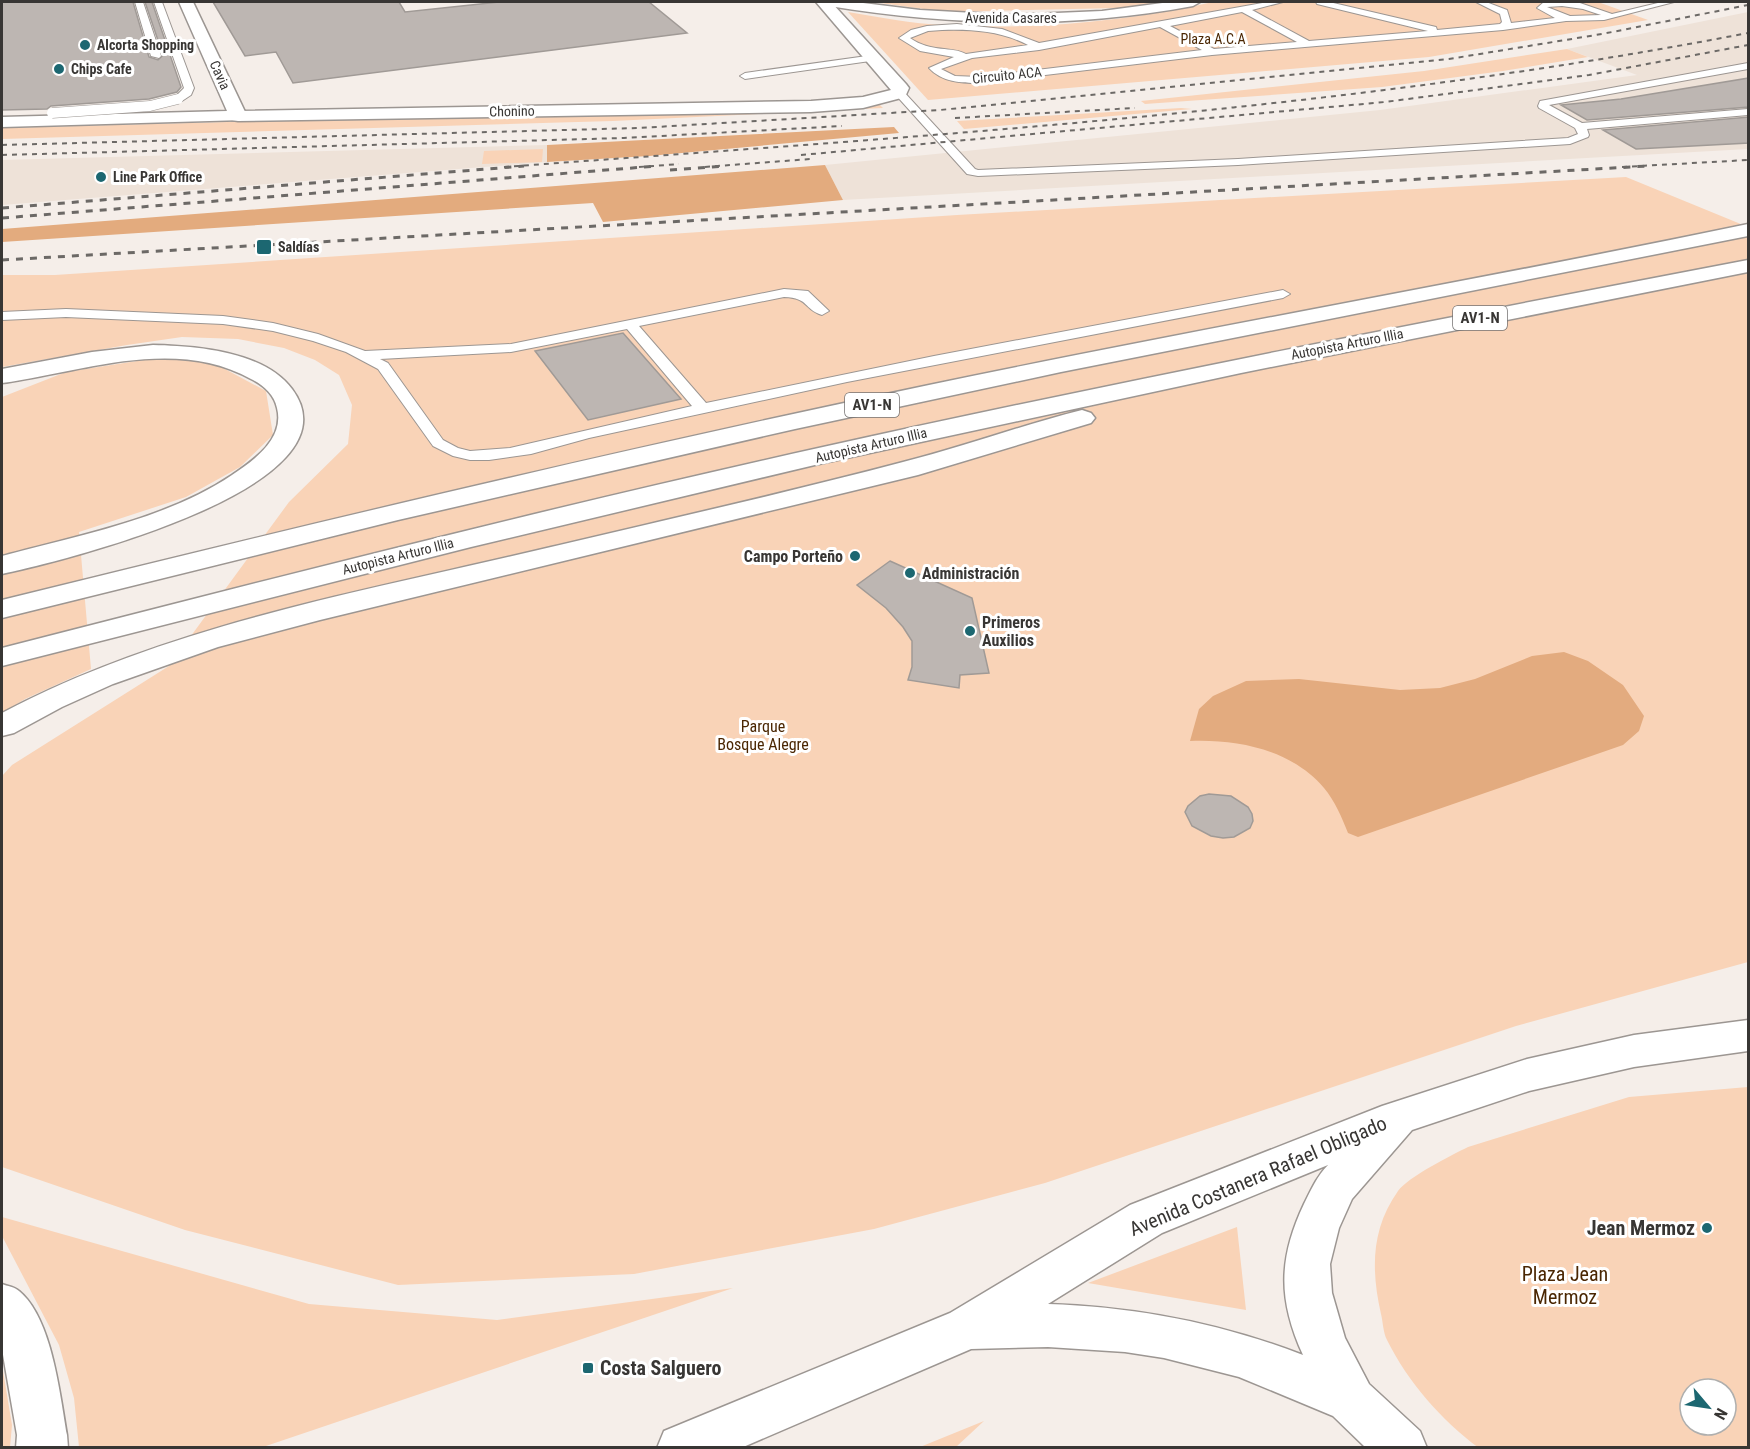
<svg xmlns="http://www.w3.org/2000/svg" width="1750" height="1449" font-family="'Roboto Condensed',sans-serif">
<style>
.built{fill:#eee2d8}
.green{fill:#f9d3b7;fill-rule:evenodd}
.forest{fill:#e3ab7e}
.water{fill:#e3ab7f}
.building{fill:#bdb6b2;stroke:#a09a96;stroke-width:1.5}
.lines{fill:none;stroke-linecap:round;stroke-linejoin:round}
.lane-casing{stroke:#9c9692;stroke-width:2}
.street-casing{stroke:#9c9692;stroke-width:3}
.secondary-casing{stroke:#9c9692;stroke-width:3}
.highway-casing{stroke:#9c9692;stroke-width:3}
.lane{fill:#fff;fill-rule:evenodd}
.street{fill:#fff;fill-rule:evenodd}
.secondary{fill:#fff;fill-rule:evenodd}
.highway{fill:#fff;fill-rule:evenodd}
.rail-far1{stroke:#6c6966;stroke-width:2;stroke-dasharray:5 5;stroke-linecap:butt}
.rail{stroke:#6c6966;stroke-width:3;stroke-dasharray:7 7;stroke-linecap:butt}
.lane-bridge-casing{stroke:#9c9692;stroke-width:11;stroke-linecap:butt}
.lane-bridge{stroke:#fff;stroke-width:10}
.poi-dot{fill:#1c6771;stroke:#fff;stroke-width:2}
.labels{text-anchor:middle;dominant-baseline:central;stroke-width:6;stroke-linejoin:round;paint-order:stroke}
.far-street-label{font-size:14px;fill:#383634;stroke:#fff}
.far-park-label{font-size:14px;fill:#4a2602;stroke:#fff}
.far-poi-label{font-size:14px;font-weight:bold;fill:#383634;stroke:#fff;text-anchor:start}
.shield{fill:#fff;stroke:#747271;stroke-width:1.5}
.shield-label{font-size:15px;font-weight:bold;fill:#383634}
.poi-label{font-size:16px;font-weight:bold;fill:#383634;stroke:#fff;text-anchor:start}
.park-label{font-size:16px;fill:#4a2602;stroke:#fff}
.near-street-label{font-size:20px;fill:#383634;stroke:#fff}
.near-poi-label{font-size:20px;font-weight:bold;fill:#383634;stroke:#fff;text-anchor:end}
.near-park-label{font-size:20px;fill:#4a2602;stroke:#fff}
</style>
<rect width="100%" height="100%" fill="#f5eee9"/>
<path class="built" d="M 1748,12 L 1748,149 L 843,200 L 825,165 L 1380,110 L 1637,75 L 1567,49 Z
M 547,145 L 547,162 L 2,205 L 2,160 Z"/>
<path class="green" d="M 873,2 L 1163,2 L 1118,8 L 945,12 Z
M 1213,2 L 1598,2 L 1648,20 L 1429,57 L 928,100 L 848,12 C 879,17 912,24 944,25 C 1034,30 1125,22 1213,2 Z
M 1567,49 L 1588,57 L 1503,71 L 1382,87 L 1145,104 L 1141,101 L 1424,71 Z
M 880,105 L 883,108 L 613,121 L 2,139 L 2,128 Z
M 1181,108 L 1192,109 L 964,129 L 957,121 Z
M 543,149 L 542,162 L 482,164 L 484,151 Z
M 1626,177 L 1748,227 L 1748,962 L 1516,1026 L 1045,1183 L 874,1229 L 634,1274 L 398,1285 L 185,1230 L 2,1167 L 2,776 L 12,765 L 169,666 L 289,502 L 348,444 L 352,405 L 339,375 L 315,360 L 284,348 L 238,339 L 182,337 L 127,345 L 2,367 L 2,275 L 55,275 L 957,215 Z
M 150,359 L 210,361 L 266,391 L 273,435 L 240,467 L 186,497 L 79,532 L 91,669 L 25,699 L 2,713 L 2,397 L 66,372 Z
M 1748,1087 L 1748,1447 L 1479,1448 C 1441,1420 1408,1382 1387,1340 C 1383,1332 1383,1322 1381,1314 C 1371,1270 1371,1229 1398,1191 C 1408,1177 1452,1155 1468,1147 L 1629,1097 ZM 1690,1389 L 1726,1389 L 1726,1425 L 1690,1425 Z
M 2,1217 L 309,1304 L 497,1320 L 733,1288 L 263,1447 L 79,1447 L 74,1398 L 59,1345 L 2,1236 Z
M 1237,1227 L 1246,1310 L 1088,1283 Z
M 2,1365 L 12,1425 L 10,1447 L 2,1447 Z
M 984,1421 L 956,1447 L 920,1447 Z"/>
<path class="forest" d="M 894,127 L 899,133 L 649,156 L 547,162 L 547,145 Z
M 825,165 L 843,200 L 603,222 L 593,203 L 2,242 L 2,229 Z"/>
<path class="water" d="M 1564,652 L 1588,661 L 1623,685 L 1644,716 L 1639,731 L 1623,745 L 1358,837 L 1348,833 C 1342,818 1335,801 1324,788 C 1292,750 1238,739 1190,741 L 1199,709 L 1213,696 L 1246,681 L 1299,679 L 1400,690 L 1440,688 L 1475,679 L 1532,656 Z"/>
<path class="building" d="M 2,2 L 133,2 L 149,57 L 158,60 L 163,55 L 145,2 L 152,2 L 181,87 L 177,92 L 149,99 L 51,106 L 47,109 L 2,110 Z
M 213,2 L 399,2 L 405,12 L 499,2 L 649,2 L 687,33 L 293,83 L 276,52 L 245,56 Z
M 1749,78 L 1749,107 L 1587,120 L 1561,105 L 1621,99 Z
M 1749,117 L 1749,143 L 1636,149 L 1603,130 Z
M 623,333 L 681,399 L 588,420 L 535,351 Z
M 890,561 L 972,598 L 989,673 L 960,675 L 959,688 L 908,680 L 912,667 L 912,641 L 903,627 L 886,608 L 857,585 Z
M 1209,794 L 1231,796 L 1248,807 L 1252,814 L 1253,821 L 1250,828 L 1234,837 L 1223,838 L 1211,836 L 1192,826 L 1185,812 L 1188,806 L 1200,796 Z"/>
<g class="lines">
<defs>
<path id="lane" d="M 135,2 L 143,2 L 161,56 L 159,58 L 151,56 Z
M 154,2 L 162,2 L 194,88 L 191,95 L 182,101 L 173,99 L 184,88 Z
M 1268,2 L 1283,2 L 1252,10 L 1309,41 L 1428,31 L 1317,4 L 1316,2 L 1329,2 L 1436,27 L 1437,30 L 1500,24 L 1502,22 L 1500,14 L 1476,2 L 1486,2 L 1507,10 L 1511,23 L 1555,18 L 1537,8 L 1544,2 L 1577,2 L 1612,14 L 1662,2 L 1674,2 L 1604,20 L 1566,21 L 1503,30 L 1212,55 L 979,83 C 961,83 942,82 929,68 L 954,57 L 920,51 L 899,38 L 911,30 L 927,26 L 957,24 L 1002,29 L 1039,43 ZM 1562,6 L 1583,9 L 1601,15 L 1570,16 L 1547,7 ZM 1242,12 L 1297,42 L 1214,49 L 1170,26 ZM 1160,27 L 1202,50 L 979,77 L 955,76 L 941,69 L 972,58 L 1039,50 ZM 942,30 C 972,29 1001,31 1028,45 L 966,54 C 953,46 931,53 910,38 L 928,31 Z
M 874,55 L 877,56 L 877,60 L 745,79 L 740,76 L 745,73 Z
M 1748,63 L 1748,69 L 1549,105 L 1582,123 L 1748,109 L 1748,115 L 1587,129 L 1589,135 L 1588,137 L 1570,144 L 1238,165 L 978,176 L 967,174 L 894,93 L 903,91 L 975,169 L 978,170 L 1238,159 L 1568,138 L 1578,134 L 1575,128 L 1539,108 L 1538,106 L 1540,101 Z
M 784,289 L 808,291 L 829,311 L 822,315 C 803,309 810,298 784,297 L 639,326 L 706,403 L 934,356 L 1283,290 L 1290,294 L 1283,298 L 847,382 L 589,438 L 531,454 L 489,460 L 470,460 L 453,456 L 433,446 L 378,369 L 346,352 L 313,341 L 273,331 L 223,324 L 66,317 L 2,320 L 2,312 L 66,309 L 223,316 L 273,323 L 318,334 L 365,351 L 511,344 ZM 627,329 L 692,406 L 510,448 L 470,451 L 458,448 L 443,440 L 388,363 L 380,359 L 511,352 Z"/>
<path id="street" d="M 816,2 L 831,2 L 906,84 L 909,88 L 905,97 L 863,108 L 811,112 L 238,121 L 232,120 L 229,116 L 232,112 L 238,111 L 811,101 L 863,97 L 891,90 Z"/>
<path id="secondary" d="M 179,2 L 193,2 L 247,116 L 244,120 L 2,127 L 2,117 L 227,111 Z
M 822,2 L 855,2 L 920,10 L 1011,15 L 1102,11 L 1170,2 L 1200,2 L 1193,6 C 1068,29 954,26 829,6 Z
M 1748,1020 L 1748,1051 L 1634,1067 L 1529,1091 L 1412,1130 L 1352,1199 L 1339,1228 L 1330,1264 L 1332,1293 L 1345,1338 L 1369,1384 L 1420,1431 L 1427,1448 L 1366,1448 L 1333,1416 L 1239,1377 L 1164,1358 L 1125,1352 L 1048,1347 L 971,1349 L 741,1448 L 657,1448 L 664,1431 L 950,1313 L 1130,1205 L 1382,1106 L 1527,1059 L 1634,1035 ZM 1328,1165 C 1317,1176 1311,1190 1304,1204 C 1278,1259 1278,1300 1303,1355 C 1220,1323 1137,1307 1048,1304 L 1162,1233 Z
M 2,1284 C 7,1286 15,1287 19,1291 C 52,1318 60,1395 67,1435 L 68,1448 L 16,1448 L 17,1435 L 2,1349 Z"/>
<path id="highway" d="M 1748,224 L 1748,236 L 1061,372 L 795,429 L 398,520 L 2,618 L 2,600 C 309,524 618,450 929,385 C 1201,328 1475,281 1748,224 Z
M 1748,260 L 1748,272 L 1241,373 L 819,464 L 471,547 L 2,666 L 2,648 C 274,578 548,508 823,447 C 1130,379 1439,319 1748,260 Z
M 153,345 C 196,346 264,351 292,389 C 365,487 59,562 2,574 L 2,556 C 76,536 167,519 232,475 C 254,460 285,439 277,408 C 274,394 263,385 251,379 C 175,336 81,372 2,383 L 2,369 L 92,352 Z
M 1082,410 L 1091,413 L 1095,418 L 1091,423 L 918,475 L 320,620 L 218,647 L 113,684 L 62,707 L 14,733 L 2,736 L 2,713 C 170,624 367,591 551,547 C 669,519 786,493 903,462 C 963,447 1022,425 1082,410 Z"/>
</defs>
<use href="#lane" class="lane-casing"/>
<use href="#street" class="street-casing"/>
<use href="#secondary" class="secondary-casing"/>
<use href="#highway" class="highway-casing"/>
<use href="#lane" class="lane"/>
<use href="#street" class="street"/>
<use href="#secondary" class="secondary"/>
<use href="#highway" class="highway"/>
<path class="rail-far1" d="M 955,118 L 1135,108
M 2,145 L 639,128 L 940,110 L 1449,59 L 1602,34 L 1748,5
M 2,155 L 624,138 L 842,126
M 801,155 L 1385,102 L 1589,75 L 1748,45
M 504,167 C 919,136 1338,112 1748,33
M 639,167 L 679,164
M 705,167 L 810,159
M 1622,167 L 1748,160"/>
<path class="rail" d="M 670,170 L 724,166
M 2,208 L 524,166
M 2,218 L 657,166
M 2,260 L 1648,166"/>
<defs>
<path id="lane-bridge" d="M 52,113 L 150,106 L 178,99"/>
</defs>
<use href="#lane-bridge" class="lane-bridge-casing"/>
<use href="#lane-bridge" class="lane-bridge"/>
</g>
<g class="poi-dot">
<circle cx="85" cy="45" r="6"/>
<circle cx="59" cy="69" r="6"/>
<circle cx="101" cy="177" r="6"/>
<rect x="256" y="239" width="16" height="16" rx="3"/>
<circle cx="855" cy="556" r="6"/>
<circle cx="910" cy="573" r="6"/>
<circle cx="970" cy="631" r="6"/>
<circle cx="1707" cy="1228" r="6"/>
<rect x="582" y="1362" width="12" height="12" rx="3"/>
</g>
<g class="labels">
<g class="far-street-label">
<text x="1011" y="18">Avenida Casares</text>
<text transform="translate(220 75) rotate(66)">Cavia</text>
<text transform="translate(1007 75) rotate(-6)">Circuito ACA</text>
<text transform="translate(512 111) rotate(-1)">Chonino</text>
<text transform="translate(1347 344) rotate(-11)">Autopista Arturo Illia</text>
<text transform="translate(871 445) rotate(-13)">Autopista Arturo Illia</text>
<text transform="translate(398 556) rotate(-14)">Autopista Arturo Illia</text>
</g>
<g class="far-park-label">
<text x="1213" y="39">Plaza A.C.A</text>
</g>
<g class="far-poi-label">
<text x="97" y="45">Alcorta Shopping</text>
<text x="71" y="69">Chips Cafe</text>
<text x="113" y="177">Line Park Office</text>
<text x="278" y="247">Saldías</text>
</g>
<g class="shield">
<rect x="1453" y="306" width="54" height="24" rx="4.5"/>
<rect x="845" y="393" width="54" height="24" rx="4.5"/>
</g>
<g class="shield-label">
<text x="1480" y="318">AV1-N</text>
<text x="872" y="405">AV1-N</text>
</g>
<g class="poi-label">
<text x="843" y="556" text-anchor="end">Campo Porteño</text>
<text x="922" y="573">Administración</text>
<text x="982" y="622">Primeros<tspan x="982" dy="18">Auxilios</tspan></text>
</g>
<g class="park-label">
<text x="763" y="726">Parque<tspan x="763" dy="18">Bosque Alegre</tspan></text>
</g>
<g class="near-street-label">
<text transform="translate(1258 1176) rotate(-23)">Avenida Costanera Rafael Obligado</text>
</g>
<g class="near-poi-label">
<text x="1695" y="1228">Jean Mermoz</text>
<text x="600" y="1368" text-anchor="start">Costa Salguero</text>
</g>
<g class="near-park-label">
<text x="1565" y="1274">Plaza Jean<tspan x="1565" dy="23">Mermoz</tspan></text>
</g>
</g>
<rect width="1750" height="1449" fill="none" stroke="#383634" stroke-width="6"/>
<g transform="translate(1708 1407) rotate(119)"><circle r="28" fill="#ffffff" stroke="#afafae" stroke-width="1.5"/>
<path d="M0-4.5L10 22L0 15L-10 22Z" fill="#1c6771"/>
<text y="-9" font-size="16" font-weight="bold" text-anchor="middle" fill="#383634">N</text>
</g>
</svg>
